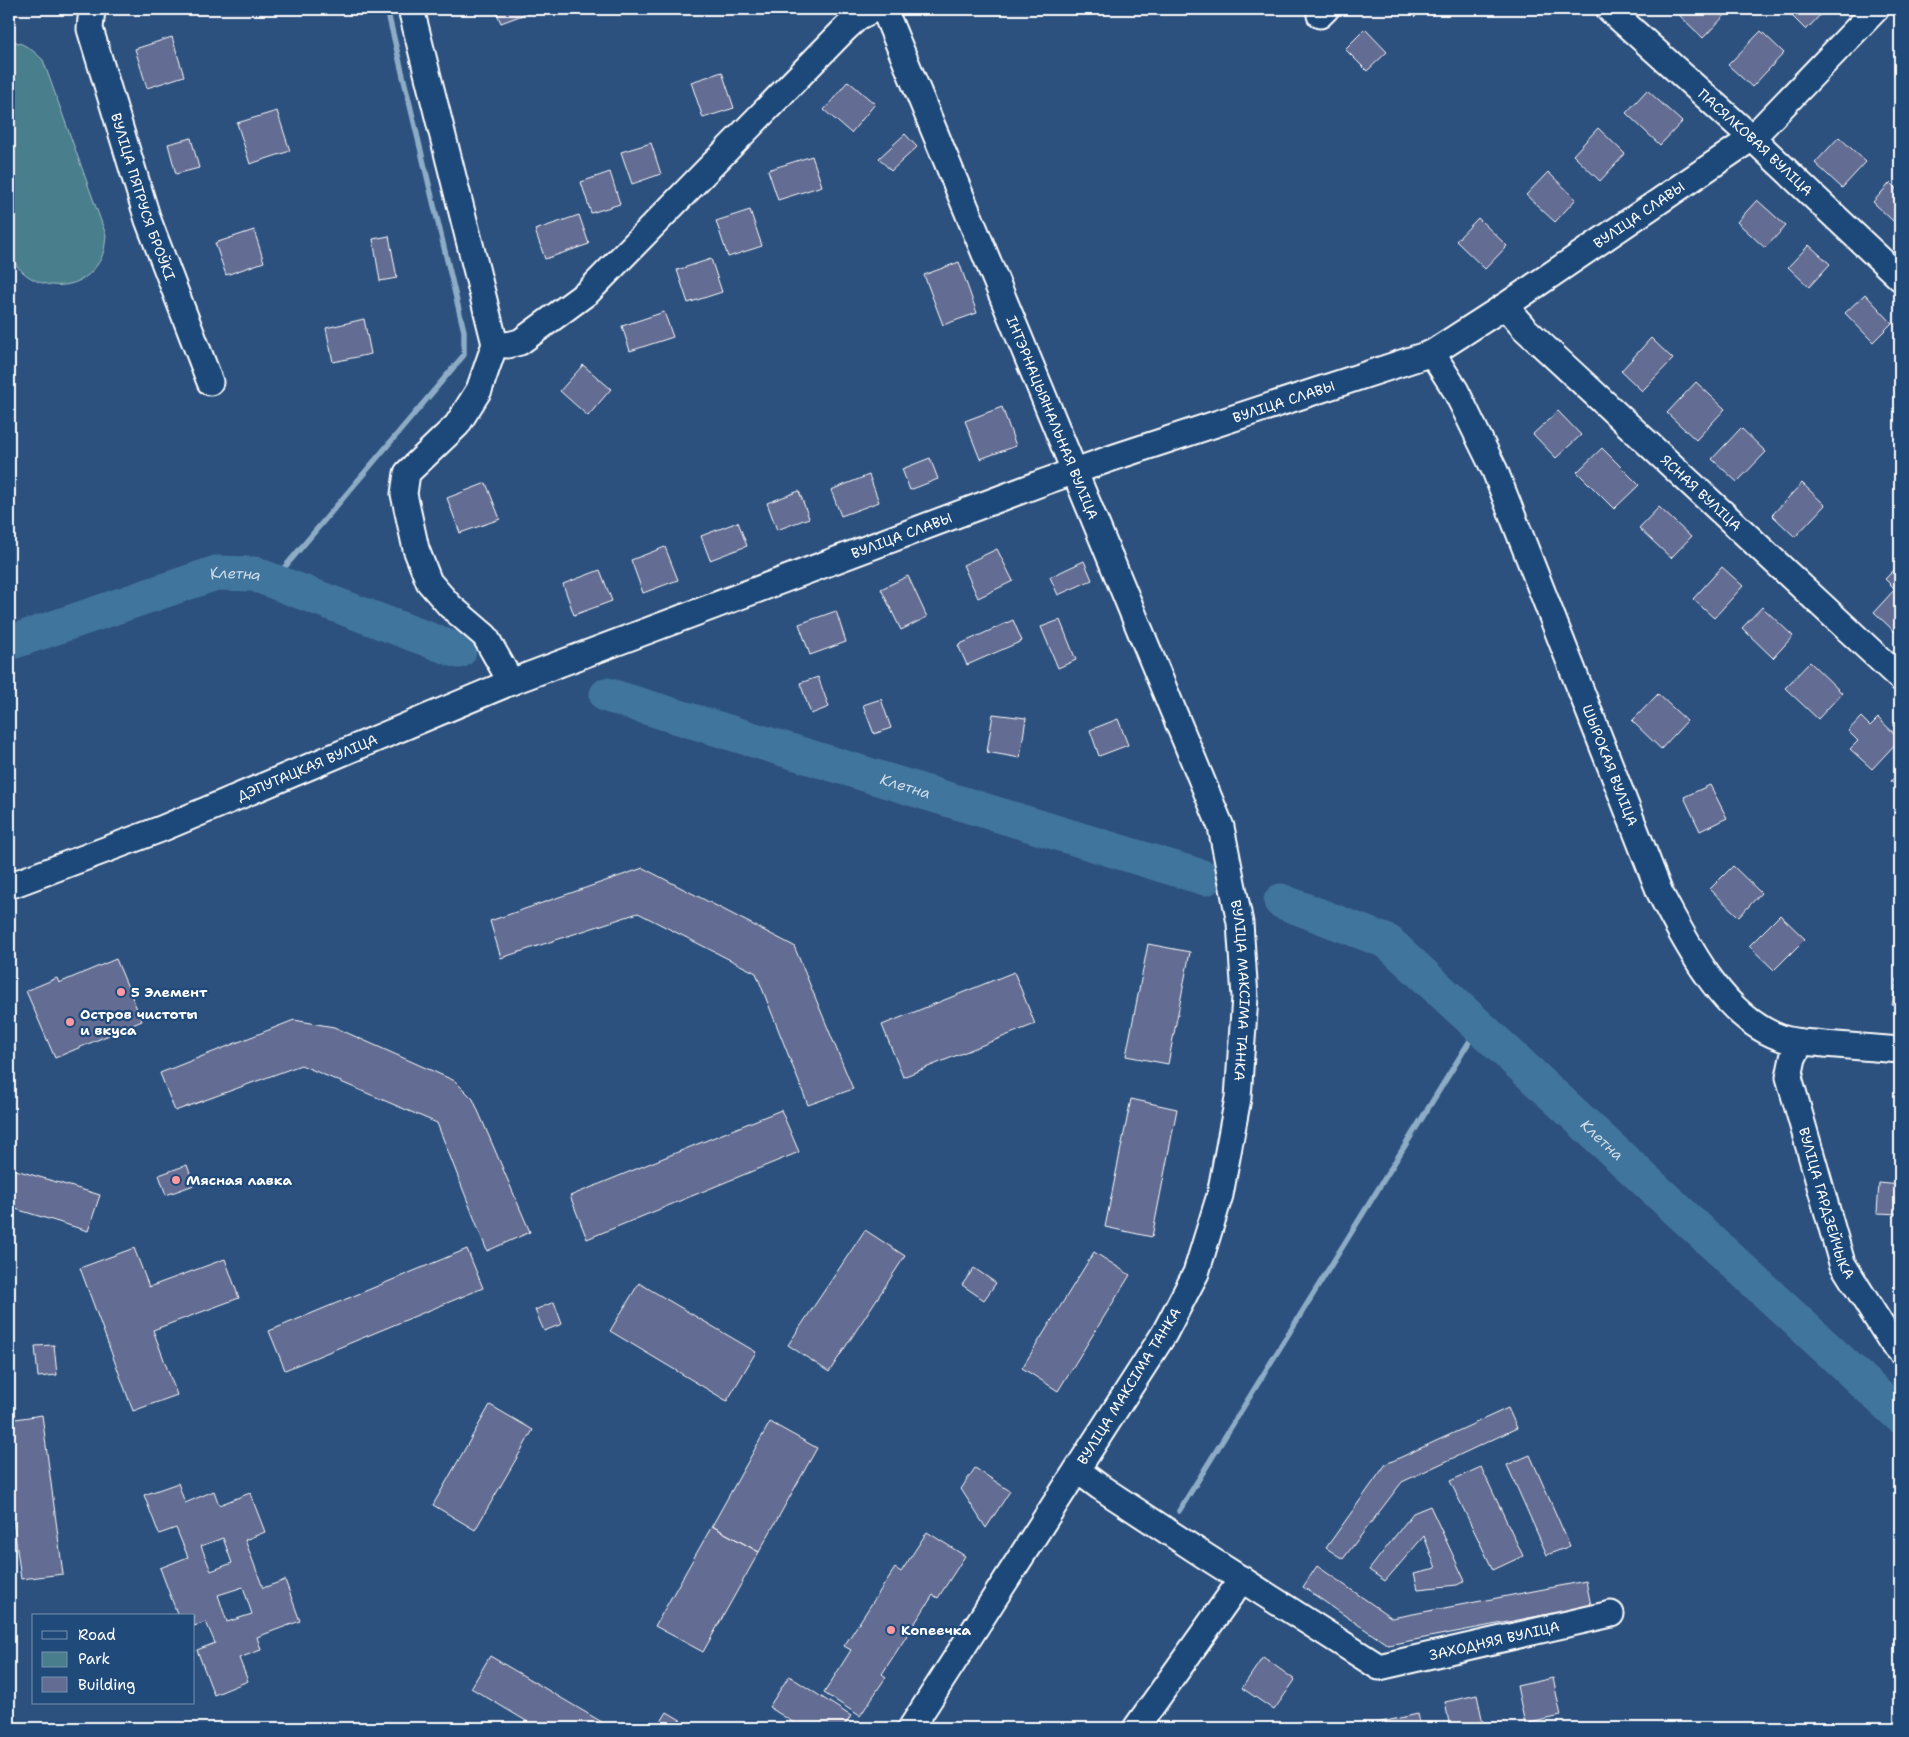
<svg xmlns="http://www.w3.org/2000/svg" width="1909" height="1737" font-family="'Shantell Sans',sans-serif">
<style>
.green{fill:#497e8c;stroke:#a4bec6}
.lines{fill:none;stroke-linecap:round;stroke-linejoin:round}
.stream{stroke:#8dacc5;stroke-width:5.5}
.river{stroke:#41749e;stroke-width:35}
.building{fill:#636c92;stroke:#fff;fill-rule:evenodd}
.minor-casing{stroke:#fff;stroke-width:29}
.minor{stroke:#1f4a7a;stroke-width:25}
.poi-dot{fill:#ff9aa2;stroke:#1f4a7a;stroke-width:2}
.labels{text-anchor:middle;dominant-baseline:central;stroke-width:4.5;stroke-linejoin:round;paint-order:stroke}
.street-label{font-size:14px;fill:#fff;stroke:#1f4a7a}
.poi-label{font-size:14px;font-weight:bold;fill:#fff;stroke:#1f4a7a;text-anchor:start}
.water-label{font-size:15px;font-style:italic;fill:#d0dce7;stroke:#1f4a7a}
</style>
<rect width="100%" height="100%" fill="#2d517f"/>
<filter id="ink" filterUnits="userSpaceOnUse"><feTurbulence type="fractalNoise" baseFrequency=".02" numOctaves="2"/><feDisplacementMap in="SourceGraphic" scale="10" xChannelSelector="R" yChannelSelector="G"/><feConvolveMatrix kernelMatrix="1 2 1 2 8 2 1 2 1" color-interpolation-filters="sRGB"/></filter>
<g filter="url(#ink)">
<path class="green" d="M 9,40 C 24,43 33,50 43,60 L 106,235 C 105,246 104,256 97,265 C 79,293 37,291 17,266 C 13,261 11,251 9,245 Z"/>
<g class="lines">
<path class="stream" d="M 273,581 L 464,355 L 464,331 L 387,9
M 1179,1511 L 1479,1026"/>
<g class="river">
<path id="s1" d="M 9,643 L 216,573 L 254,574 L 459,651"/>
<path id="s2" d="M 607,695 L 1205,878"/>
<path id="s3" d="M 1281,901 L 1388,942 L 1900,1416"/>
</g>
</g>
<path class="building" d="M 495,9 L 523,9 L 525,14 L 501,23 Z
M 1407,9 L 1423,9 L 1415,17 Z
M 1679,9 L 1731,9 L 1703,38 L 1676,12 Z
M 1785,9 L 1816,9 L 1821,14 L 1806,30 Z
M 1365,29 L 1387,52 L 1367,71 L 1345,49 Z
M 1761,31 L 1784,53 L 1752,87 L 1728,65 Z
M 172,37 L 184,76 L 147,88 L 135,49 Z
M 722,72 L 734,108 L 703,118 L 691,82 Z
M 848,81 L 875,104 L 851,133 L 824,110 Z
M 1647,90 L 1682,122 L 1660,145 L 1626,113 Z
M 277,111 L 290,151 L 250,164 L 237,123 Z
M 1598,128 L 1625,154 L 1600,181 L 1573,155 Z
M 905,134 L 917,147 L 891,171 L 879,158 Z
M 1839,137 L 1866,162 L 1842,188 L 1815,163 Z
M 191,138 L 199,168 L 176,174 L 168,144 Z
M 651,143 L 661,174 L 632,184 L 621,152 Z
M 812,156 L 822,186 L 778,200 L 768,170 Z
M 610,172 L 620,204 L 591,213 L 581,182 Z
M 1548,172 L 1576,199 L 1555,222 L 1526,195 Z
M 1890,183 L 1900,193 L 1900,214 L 1893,221 L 1873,202 Z
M 1757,200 L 1786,226 L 1765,248 L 1737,222 Z
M 750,210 L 762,246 L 728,257 L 716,221 Z
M 579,215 L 589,244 L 545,259 L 535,230 Z
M 1478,218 L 1507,246 L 1485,269 L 1456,241 Z
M 254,230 L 264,262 L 226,275 L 215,243 Z
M 389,236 L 397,278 L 380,281 L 373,239 Z
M 1809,245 L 1830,264 L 1809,287 L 1788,267 Z
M 711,259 L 722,292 L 688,303 L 677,270 Z
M 959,262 L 977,313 L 943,325 L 924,275 Z
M 1865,294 L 1892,323 L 1873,342 L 1845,313 Z
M 664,312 L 673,337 L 630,351 L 622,326 Z
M 364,319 L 371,354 L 333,362 L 326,328 Z
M 1651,338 L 1673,359 L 1642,391 L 1621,371 Z
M 583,365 L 611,389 L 588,416 L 560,391 Z
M 1696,382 L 1725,409 L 1696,440 L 1667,413 Z
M 1002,407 L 1016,446 L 980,459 L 965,421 Z
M 1558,411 L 1581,435 L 1556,458 L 1533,434 Z
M 1741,428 L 1766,452 L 1737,482 L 1712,459 Z
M 1602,448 L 1639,485 L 1614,509 L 1577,472 Z
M 930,458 L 938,479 L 910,490 L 902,469 Z
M 869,475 L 879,502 L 841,516 L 831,490 Z
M 486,483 L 500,519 L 460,533 L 447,498 Z
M 1802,483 L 1825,505 L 1795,537 L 1772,515 Z
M 799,491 L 809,518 L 777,530 L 767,503 Z
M 1659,507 L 1691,537 L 1671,558 L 1639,528 Z
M 738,522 L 747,546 L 710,560 L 701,536 Z
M 665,547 L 678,580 L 643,593 L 631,560 Z
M 997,549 L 1013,581 L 978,598 L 963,565 Z
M 1084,561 L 1092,580 L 1058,595 L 1050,577 Z
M 1900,564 L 1900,631 L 1897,634 L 1874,612 L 1895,589 L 1885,579 Z
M 1722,567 L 1743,586 L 1714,618 L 1693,599 Z
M 600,570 L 612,601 L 574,615 L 563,584 Z
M 908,576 L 927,617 L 901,630 L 881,589 Z
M 1762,607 L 1793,636 L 1773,658 L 1742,628 Z
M 836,611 L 846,642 L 810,655 L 799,624 Z
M 1013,620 L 1022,641 L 967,665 L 958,645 Z
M 1060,620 L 1076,660 L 1058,668 L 1041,627 Z
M 1810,662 L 1842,693 L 1818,719 L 1785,688 Z
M 818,677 L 829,707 L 811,714 L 800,683 Z
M 1658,694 L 1687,721 L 1661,749 L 1632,721 Z
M 881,699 L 891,728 L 874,734 L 863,705 Z
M 993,714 L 1026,718 L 1020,758 L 987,752 Z
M 1861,717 L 1870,726 L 1878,718 L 1900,739 L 1872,769 L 1850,749 L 1858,741 L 1848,731 Z
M 1118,719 L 1128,745 L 1099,756 L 1090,730 Z
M 1900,771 L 1900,790 L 1891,781 Z
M 1710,785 L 1727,818 L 1700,831 L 1684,797 Z
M 1733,866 L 1761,893 L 1739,917 L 1710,889 Z
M 643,868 L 794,946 L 853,1089 L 808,1105 L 756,973 L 638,913 L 501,958 L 490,921 Z
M 1780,915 L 1805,939 L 1774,970 L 1749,946 Z
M 1148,944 L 1190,952 L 1168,1064 L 1126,1056 Z
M 116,959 L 142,1021 L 55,1058 L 26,991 L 57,978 L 59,983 Z
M 1900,961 L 1900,1007 L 1892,1005 Z
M 1014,972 L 1035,1024 L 903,1077 L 882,1025 Z
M 294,1020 L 334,1027 L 455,1081 L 473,1099 L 530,1232 L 487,1251 L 437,1123 L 301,1065 L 175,1111 L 160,1073 Z
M 1131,1099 L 1177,1109 L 1152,1237 L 1105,1227 Z
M 781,1110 L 799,1152 L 587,1239 L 570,1196 Z
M 187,1165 L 194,1185 L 166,1195 L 159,1175 Z
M 9,1168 L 100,1195 L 88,1231 L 9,1207 Z
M 1879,1183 L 1900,1185 L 1900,1214 L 1877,1213 Z
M 865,1230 L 905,1256 L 829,1372 L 788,1345 Z
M 134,1248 L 149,1287 L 225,1259 L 239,1298 L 153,1330 L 177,1395 L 133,1411 L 80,1268 Z
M 467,1249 L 483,1288 L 285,1370 L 269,1331 Z
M 1094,1252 L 1130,1275 L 1058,1391 L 1022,1368 Z
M 974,1268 L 996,1283 L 984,1300 L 962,1285 Z
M 639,1283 L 756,1352 L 727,1401 L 610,1331 Z
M 554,1302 L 562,1324 L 544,1331 L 535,1310 Z
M 54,1345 L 57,1375 L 38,1377 L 35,1346 Z
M 9,1349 L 12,1349 L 13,1377 L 9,1377 Z
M 490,1405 L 533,1430 L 475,1530 L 433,1505 Z
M 1508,1408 L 1517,1428 L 1402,1482 L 1343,1559 L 1326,1548 L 1386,1464 Z
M 42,1415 L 63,1574 L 21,1579 L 9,1489 L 9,1420 Z
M 770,1422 L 817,1448 L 759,1552 L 712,1526 Z
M 1530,1455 L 1570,1546 L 1547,1555 L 1507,1465 Z
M 1481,1467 L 1523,1556 L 1493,1570 L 1450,1481 Z
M 975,1468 L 1010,1491 L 986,1528 L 961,1489 Z
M 178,1483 L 185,1503 L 214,1491 L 219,1505 L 250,1493 L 265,1532 L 245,1540 L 263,1588 L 285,1580 L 300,1621 L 257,1637 L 261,1650 L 239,1658 L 248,1681 L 214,1695 L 197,1650 L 215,1643 L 206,1622 L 194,1626 L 194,1616 L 178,1616 L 160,1568 L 188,1557 L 176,1528 L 159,1534 L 144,1495 ZM 223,1538 L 232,1563 L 211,1571 L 201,1546 ZM 243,1587 L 252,1614 L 227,1622 L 218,1595 Z
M 1430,1506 L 1465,1581 L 1457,1585 L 1418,1589 L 1414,1573 L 1436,1568 L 1424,1536 L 1385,1581 L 1369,1570 L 1413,1513 Z
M 712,1526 L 759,1552 L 703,1652 L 655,1626 Z
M 927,1532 L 965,1556 L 938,1598 L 933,1595 L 882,1674 L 886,1677 L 860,1716 L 824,1693 L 851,1650 L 844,1646 L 895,1568 L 901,1572 Z
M 1317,1566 L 1392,1618 L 1586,1581 L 1591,1606 L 1388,1645 L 1303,1587 Z
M 490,1656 L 612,1728 L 538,1728 L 471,1688 Z
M 1263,1657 L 1295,1680 L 1274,1710 L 1242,1688 Z
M 789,1676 L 851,1716 L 843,1728 L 802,1728 L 769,1707 Z
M 1553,1678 L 1561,1716 L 1525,1724 L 1517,1686 Z
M 1477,1695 L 1484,1728 L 1450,1728 L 1445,1702 Z
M 667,1712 L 694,1728 L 657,1728 Z
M 1418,1714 L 1421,1728 L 1378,1728 L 1377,1723 Z
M 14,1715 L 15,1728 L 9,1728 L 9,1716 Z"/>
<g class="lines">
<defs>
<g id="minor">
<path id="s4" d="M 92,9 L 90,29 L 148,220 L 210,382"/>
<path d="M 411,9 L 495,344 L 479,390 L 457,425 L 407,473 L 404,494 L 416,549 L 429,582 L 450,606 L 485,636 L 511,682"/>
<path id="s5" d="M 884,9 L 1221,827 L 1240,923 L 1245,997 L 1238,1098 L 1220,1195 L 1196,1273 L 1164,1334 L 911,1728"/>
<path id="s6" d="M 1609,9 L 1752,138 L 1900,278"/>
<path d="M 1320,15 L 1326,9"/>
<path id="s7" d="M 1505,306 L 1524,328 L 1900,678"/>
<path d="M 495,344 L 508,345 L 520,342 L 588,292 L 845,29 L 858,17 L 874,9"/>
<path id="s8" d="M 1432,353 L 1456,391 L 1495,471 L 1660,893 C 1687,944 1722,1016 1779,1037 C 1793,1043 1810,1042 1824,1044 C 1850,1046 1875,1048 1900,1050"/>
<path id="s9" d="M 9,886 L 161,829 L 511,682 L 1044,482 L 1115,457 L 1432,353 L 1505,306 L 1752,138 L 1876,9"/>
<path id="s10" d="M 1801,1042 L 1793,1058 L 1789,1077 L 1842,1263 L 1891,1341 L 1900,1351"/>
<path id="s11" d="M 1077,1470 L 1100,1487 L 1205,1556 L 1379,1667 L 1611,1614"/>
<path d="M 1136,1728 L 1242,1579"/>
</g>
</defs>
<use href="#minor" class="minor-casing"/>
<use href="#minor" class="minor"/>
</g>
</g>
<g class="poi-dot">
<circle cx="121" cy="992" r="5"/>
<circle cx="70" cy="1022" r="5"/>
<circle cx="176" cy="1180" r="5"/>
<circle cx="891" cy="1630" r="5"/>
</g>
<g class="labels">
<g class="street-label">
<text stroke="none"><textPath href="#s6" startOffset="198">ПАСЯЛКОВАЯ ВУЛІЦА</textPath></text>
<text stroke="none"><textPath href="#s4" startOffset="196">ВУЛІЦА ПЯТРУСЯ БРОЎКІ</textPath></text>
<text stroke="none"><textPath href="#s9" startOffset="1769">ВУЛІЦА СЛАВЫ</textPath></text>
<text stroke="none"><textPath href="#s9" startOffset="1364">ВУЛІЦА СЛАВЫ</textPath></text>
<text stroke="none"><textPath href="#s5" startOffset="442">ІНТЭРНАЦЫЯНАЛЬНАЯ ВУЛІЦА</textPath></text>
<text stroke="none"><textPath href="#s7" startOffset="271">ЯСНАЯ ВУЛІЦА</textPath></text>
<text stroke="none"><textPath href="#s9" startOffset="959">ВУЛІЦА СЛАВЫ</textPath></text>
<text stroke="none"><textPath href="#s8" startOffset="450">ШЫРОКАЯ ВУЛІЦА</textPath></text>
<text stroke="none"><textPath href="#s9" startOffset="321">ДЭПУТАЦКАЯ ВУЛІЦА</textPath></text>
<text stroke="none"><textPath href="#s5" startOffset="1050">ВУЛІЦА МАКСІМА ТАНКА</textPath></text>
<text stroke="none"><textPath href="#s10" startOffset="169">ВУЛІЦА ГАРДЗЕЙЧЫКА</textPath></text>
<text transform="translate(1129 1386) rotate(-58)">ВУЛІЦА МАКСІМА ТАНКА</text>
<text stroke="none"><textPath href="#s11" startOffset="479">ЗАХОДНЯЯ ВУЛІЦА</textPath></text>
</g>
<g class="poi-label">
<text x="131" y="992">5 Элемент</text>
<text x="80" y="1014">Остров чистоты<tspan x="80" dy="16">и вкуса</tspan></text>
<text x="186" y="1180">Мясная лавка</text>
<text x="901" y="1630">Копеечка</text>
</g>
<g class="water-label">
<text stroke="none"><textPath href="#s1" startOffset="238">Клетна</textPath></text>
<text stroke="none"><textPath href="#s2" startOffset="312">Клетна</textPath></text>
<text stroke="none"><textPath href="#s3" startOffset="406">Клетна</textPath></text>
</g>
</g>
<rect width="1909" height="1737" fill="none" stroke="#1f4a7a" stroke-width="30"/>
<rect x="15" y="15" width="1879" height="1707" fill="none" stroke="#fff" stroke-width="2" filter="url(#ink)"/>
<rect x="32" y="1614" width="162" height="90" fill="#1f4a7a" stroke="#7992af"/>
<rect x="42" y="1631" width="25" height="8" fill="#1f4a7a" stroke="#7992af"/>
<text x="78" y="1640" font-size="15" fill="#ffffff">Road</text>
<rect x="42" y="1652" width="25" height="15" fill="#497e8c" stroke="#7992af"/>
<text x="78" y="1664" font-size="15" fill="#ffffff">Park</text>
<rect x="42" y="1677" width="25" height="15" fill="#636c92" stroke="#7992af"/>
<text x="78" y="1690" font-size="15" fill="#ffffff">Building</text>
</svg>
